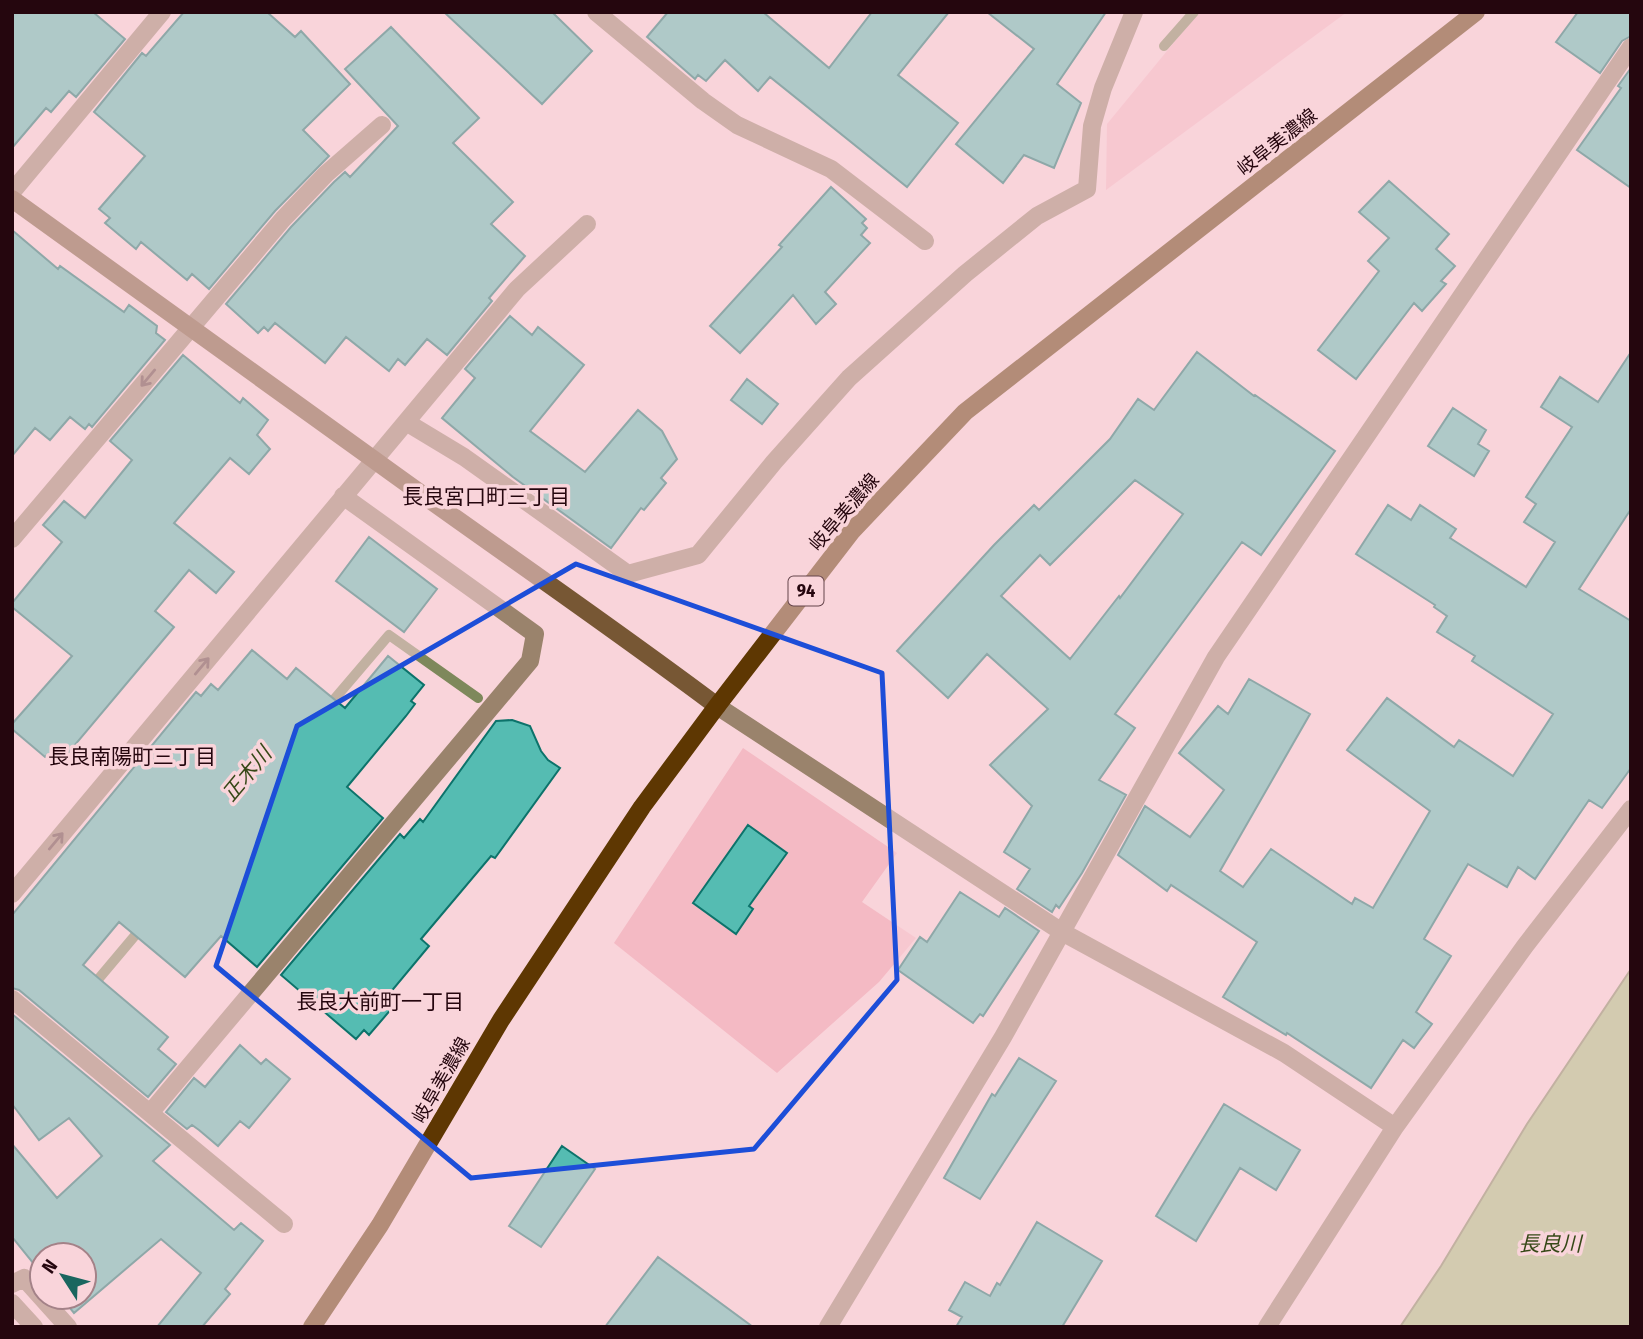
<svg xmlns="http://www.w3.org/2000/svg" width="1643" height="1339" font-family="'Fira Sans Condensed','Noto Sans JP',sans-serif">
<style>
.green{fill:#f4bac4}
.water{fill:#a4c07c;stroke:#7e885b;stroke-width:2}
.lines{fill:none;stroke-linecap:round;stroke-linejoin:round}
.stream{stroke:#7e885b;stroke-width:10}
.building{fill:#55bcb2;stroke:#0d736b;stroke-width:2;fill-rule:evenodd}
.street{stroke:#9a836c;stroke-width:18}
.secondary{stroke:#775734;stroke-width:18}
.primary{stroke:#5e3702;stroke-width:18}
.oneway{stroke:#5a3e38}
.marked{fill:none;stroke:#1d4ed8;stroke-width:5;stroke-linejoin:round}
.labels{text-anchor:middle;dominant-baseline:central;stroke-width:7;stroke-linejoin:round;paint-order:stroke}
.shield{fill:#f9d4da;stroke:#65444b;stroke-width:2}
.shield-label{font-size:18px;font-weight:bold;fill:#25060e}
.street-label{font-size:19px;fill:#25060e;stroke:#f9d4da}
.neighbourhood-label{font-size:21px;fill:#25060e;stroke:#f9d4da}
.water-label{font-size:21px;font-style:italic;fill:#364817;stroke:#f9d4da}
</style>
<rect width="100%" height="100%" fill="#f9d4da"/>
<path class="green" d="M 1199,12 L 1347,12 L 1106,190 L 1107,124 Z
M 743,748 L 897,853 L 862,902 L 916,938 L 879,982 L 777,1073 L 614,943 Z"/>
<path class="water" d="M 1631,969 L 1631,1327 L 1400,1327 L 1441,1266 L 1527,1124 Z"/>
<g class="lines">
<path class="stream" d="M 1164,46 L 1194,12
M 325,710 L 389,635 L 478,698
M 90,989 L 143,926"/>
</g>
<path class="building" d="M 12,12 L 93,12 L 125,39 L 76,97 L 69,91 L 51,112 L 46,108 L 12,148 Z
M 184,12 L 267,12 L 295,37 L 301,31 L 350,84 L 303,130 L 329,156 L 275,211 L 209,289 L 192,274 L 187,280 L 141,242 L 136,249 L 105,223 L 110,218 L 99,209 L 145,156 L 94,112 L 142,53 L 146,56 Z
M 444,12 L 552,12 L 592,51 L 542,104 Z
M 668,12 L 763,12 L 829,68 L 872,12 L 949,12 L 898,75 L 958,123 L 907,187 L 770,77 L 758,91 L 725,60 L 706,81 L 698,75 L 695,79 L 647,37 Z
M 987,12 L 1106,12 L 1057,84 L 1081,103 L 1054,168 L 1024,155 L 1003,183 L 956,144 L 1034,49 Z
M 1578,12 L 1631,12 L 1631,36 L 1622,41 L 1600,73 L 1556,42 Z
M 391,27 L 479,118 L 453,143 L 513,202 L 491,224 L 525,256 L 489,298 L 492,301 L 447,355 L 427,339 L 405,365 L 398,359 L 389,371 L 346,337 L 325,363 L 275,323 L 268,331 L 264,327 L 258,333 L 226,304 L 291,227 L 334,182 L 345,172 L 350,177 L 398,126 L 345,69 Z
M 1631,68 L 1631,188 L 1577,150 L 1621,88 L 1618,86 Z
M 1389,181 L 1449,234 L 1436,249 L 1455,266 L 1441,281 L 1446,284 L 1422,311 L 1414,303 L 1356,379 L 1318,350 L 1379,271 L 1368,261 L 1389,238 L 1359,212 Z
M 831,187 L 866,219 L 862,223 L 867,228 L 861,235 L 870,243 L 825,292 L 836,304 L 816,324 L 793,295 L 740,353 L 710,326 L 782,247 L 779,245 Z
M 12,230 L 58,269 L 60,266 L 124,312 L 129,305 L 157,326 L 156,333 L 165,340 L 92,427 L 89,424 L 85,429 L 70,417 L 50,440 L 35,428 L 12,456 Z
M 510,316 L 532,335 L 538,327 L 584,365 L 530,431 L 585,472 L 638,410 L 662,431 L 677,459 L 661,478 L 666,483 L 644,510 L 641,508 L 611,548 L 513,477 L 442,418 L 475,378 L 465,369 Z
M 1197,352 L 1254,396 L 1255,395 L 1335,451 L 1261,555 L 1242,542 L 1115,714 L 1135,728 L 1099,780 L 1126,795 L 1082,873 L 1059,908 L 1056,905 L 1052,912 L 1017,889 L 1030,869 L 1004,852 L 1032,806 L 990,765 L 1048,709 L 987,654 L 948,698 L 897,651 L 994,545 L 1034,505 L 1039,510 L 1110,439 L 1138,399 L 1154,410 ZM 1135,480 L 1183,514 L 1120,598 L 1119,596 L 1070,659 L 1001,596 L 1040,555 L 1050,565 Z
M 1631,352 L 1631,509 L 1579,589 L 1631,621 L 1631,768 L 1602,808 L 1589,800 L 1535,879 L 1518,867 L 1507,887 L 1468,864 L 1424,939 L 1451,956 L 1416,1012 L 1432,1024 L 1414,1048 L 1403,1040 L 1371,1088 L 1287,1033 L 1286,1035 L 1223,997 L 1257,942 L 1171,885 L 1167,891 L 1118,855 L 1145,806 L 1190,837 L 1224,790 L 1179,753 L 1218,706 L 1228,714 L 1249,679 L 1310,714 L 1220,871 L 1243,887 L 1271,849 L 1352,904 L 1355,898 L 1373,908 L 1430,811 L 1347,750 L 1387,698 L 1454,747 L 1459,740 L 1513,776 L 1553,714 L 1472,661 L 1475,656 L 1437,632 L 1447,616 L 1434,607 L 1435,605 L 1356,554 L 1388,505 L 1411,520 L 1420,505 L 1456,529 L 1450,538 L 1526,587 L 1555,542 L 1524,522 L 1536,504 L 1526,497 L 1572,427 L 1541,407 L 1560,377 L 1598,402 Z
M 183,355 L 240,403 L 243,398 L 268,420 L 257,435 L 270,449 L 249,474 L 230,458 L 174,523 L 234,572 L 216,593 L 189,570 L 155,611 L 174,627 L 58,765 L 47,755 L 45,757 L 12,729 L 12,724 L 72,656 L 12,607 L 12,603 L 62,542 L 43,525 L 64,501 L 85,518 L 132,460 L 110,441 Z
M 747,379 L 778,404 L 762,424 L 731,400 Z
M 1453,408 L 1486,430 L 1478,444 L 1489,451 L 1474,476 L 1428,446 Z
M 369,537 L 437,589 L 404,632 L 336,581 Z
M 252,650 L 287,679 L 296,668 L 345,708 L 388,656 L 424,685 L 411,701 L 415,704 L 406,716 L 347,787 L 383,818 L 257,967 L 221,936 L 185,977 L 119,922 L 83,965 L 168,1037 L 158,1049 L 176,1064 L 148,1097 L 19,990 L 12,988 L 12,915 L 196,692 L 201,696 L 211,684 L 218,690 Z
M 512,720 L 530,726 L 541,751 L 548,760 L 560,768 L 495,858 L 491,856 L 421,939 L 429,946 L 384,1000 L 393,1007 L 369,1035 L 364,1030 L 356,1039 L 281,975 L 400,834 L 404,838 L 420,819 L 423,822 L 496,721 Z
M 748,825 L 787,853 L 749,906 L 753,909 L 736,934 L 693,903 Z
M 960,892 L 999,917 L 1005,908 L 1039,931 L 983,1016 L 980,1014 L 973,1023 L 898,970 L 920,937 L 927,942 Z
M 12,1014 L 170,1145 L 153,1161 L 234,1230 L 241,1223 L 263,1241 L 225,1289 L 230,1294 L 202,1327 L 157,1327 L 201,1273 L 161,1239 L 74,1313 L 61,1297 L 84,1297 L 84,1255 L 42,1255 L 42,1274 L 12,1237 L 12,1144 L 57,1198 L 102,1156 L 69,1118 L 39,1140 L 12,1104 Z
M 240,1045 L 261,1064 L 266,1059 L 290,1079 L 249,1128 L 240,1121 L 218,1146 L 199,1130 L 192,1125 L 187,1129 L 166,1112 L 194,1078 L 205,1087 Z
M 1019,1058 L 1056,1081 L 980,1199 L 944,1178 L 992,1094 L 995,1096 Z
M 1224,1104 L 1300,1150 L 1276,1190 L 1240,1168 L 1196,1241 L 1156,1216 Z
M 562,1146 L 595,1169 L 541,1247 L 509,1226 Z
M 1037,1222 L 1102,1261 L 1062,1327 L 956,1327 L 962,1317 L 949,1310 L 965,1282 L 990,1296 L 997,1283 L 1000,1285 Z
M 658,1257 L 753,1327 L 605,1327 Z"/>
<g class="lines">
<path class="street" d="M 596,12 L 703,101 L 737,125 L 831,169 L 925,241
M 12,192 L 162,12
M 406,422 L 464,457 L 628,574 L 698,555 L 774,462 L 849,378 L 965,274 L 1037,216 L 1087,189 L 1092,126 L 1103,88 L 1134,12
M 12,539 L 283,219 L 326,174 L 382,125
M 717,706 L 1062,932 L 1284,1053 L 1395,1127
M 12,894 L 517,289 L 587,224
M 12,999 L 284,1224
M 150,1113 L 530,661 L 535,634 L 343,496
M 12,1284 L 24,1278 L 68,1327
M 12,1303 L 34,1327
M 828,1327 L 1003,1037 L 1216,657 L 1631,47
M 1267,1327 L 1395,1127 L 1525,946 L 1631,809"/>
<path class="secondary" d="M 12,199 C 133,285 253,372 373,459 C 487,542 604,621 717,706"/>
<path class="primary" d="M 312,1327 L 380,1225 L 501,1020 L 642,807 L 717,706 L 852,531 L 965,412 L 1476,12"/>
</g>
<defs><path id="oneway-shaft" d="M-6 0H5M1.5-3L5.5 0L1.5 3" fill="none" stroke-width="1.6" stroke-linecap="round" stroke-linejoin="round" transform="scale(1.75)"/></defs>
<g class="oneway">
<use href="#oneway-shaft" transform="translate(148 378) rotate(130)"/>
<use href="#oneway-shaft" transform="translate(202 666) rotate(-50)"/>
<use href="#oneway-shaft" transform="translate(56 841) rotate(-50)"/>
</g>
<path d="M0 0H1643V1339H0ZM 576,564 L 882,673 L 897,980 L 754,1149 L 471,1178 L 216,966 L 297,726 Z" fill="#f9d4da" fill-opacity=".55" fill-rule="evenodd"/>
<path class="marked" d="M 576,564 L 882,673 L 897,980 L 754,1149 L 471,1178 L 216,966 L 297,726 Z"/>
<g class="labels">
<rect class="shield" x="788.5" y="576.5" width="35" height="29" rx="5"/>
<g class="shield-label">
<text x="806" y="591">94</text>
</g>
<g class="street-label">
<text transform="translate(1277 142) rotate(-38)">岐阜美濃線</text>
<text transform="translate(844 512) rotate(-49)">岐阜美濃線</text>
<text transform="translate(441 1080) rotate(-60)">岐阜美濃線</text>
</g>
<g class="neighbourhood-label">
<text x="486" y="497">長良宮口町三丁目</text>
<text x="132" y="757">長良南陽町三丁目</text>
<text x="380" y="1002">長良大前町一丁目</text>
</g>
<g class="water-label">
<text transform="translate(247 774) rotate(-50)">正木川</text>
<text x="1550" y="1244">長良川</text>
</g>
</g>
<rect width="1643" height="1339" fill="none" stroke="#25060e" stroke-width="28"/>
<g transform="translate(63 1276) rotate(306)"><circle r="33" fill="#f9d4da" stroke="#a48288" stroke-width="2"/>
<path d="M0-5L12 26L0 18L-12 26Z" fill="#1a665f"/>
<text y="-10" font-size="19" font-weight="bold" text-anchor="middle" fill="#25060e">N</text>
</g>
</svg>
